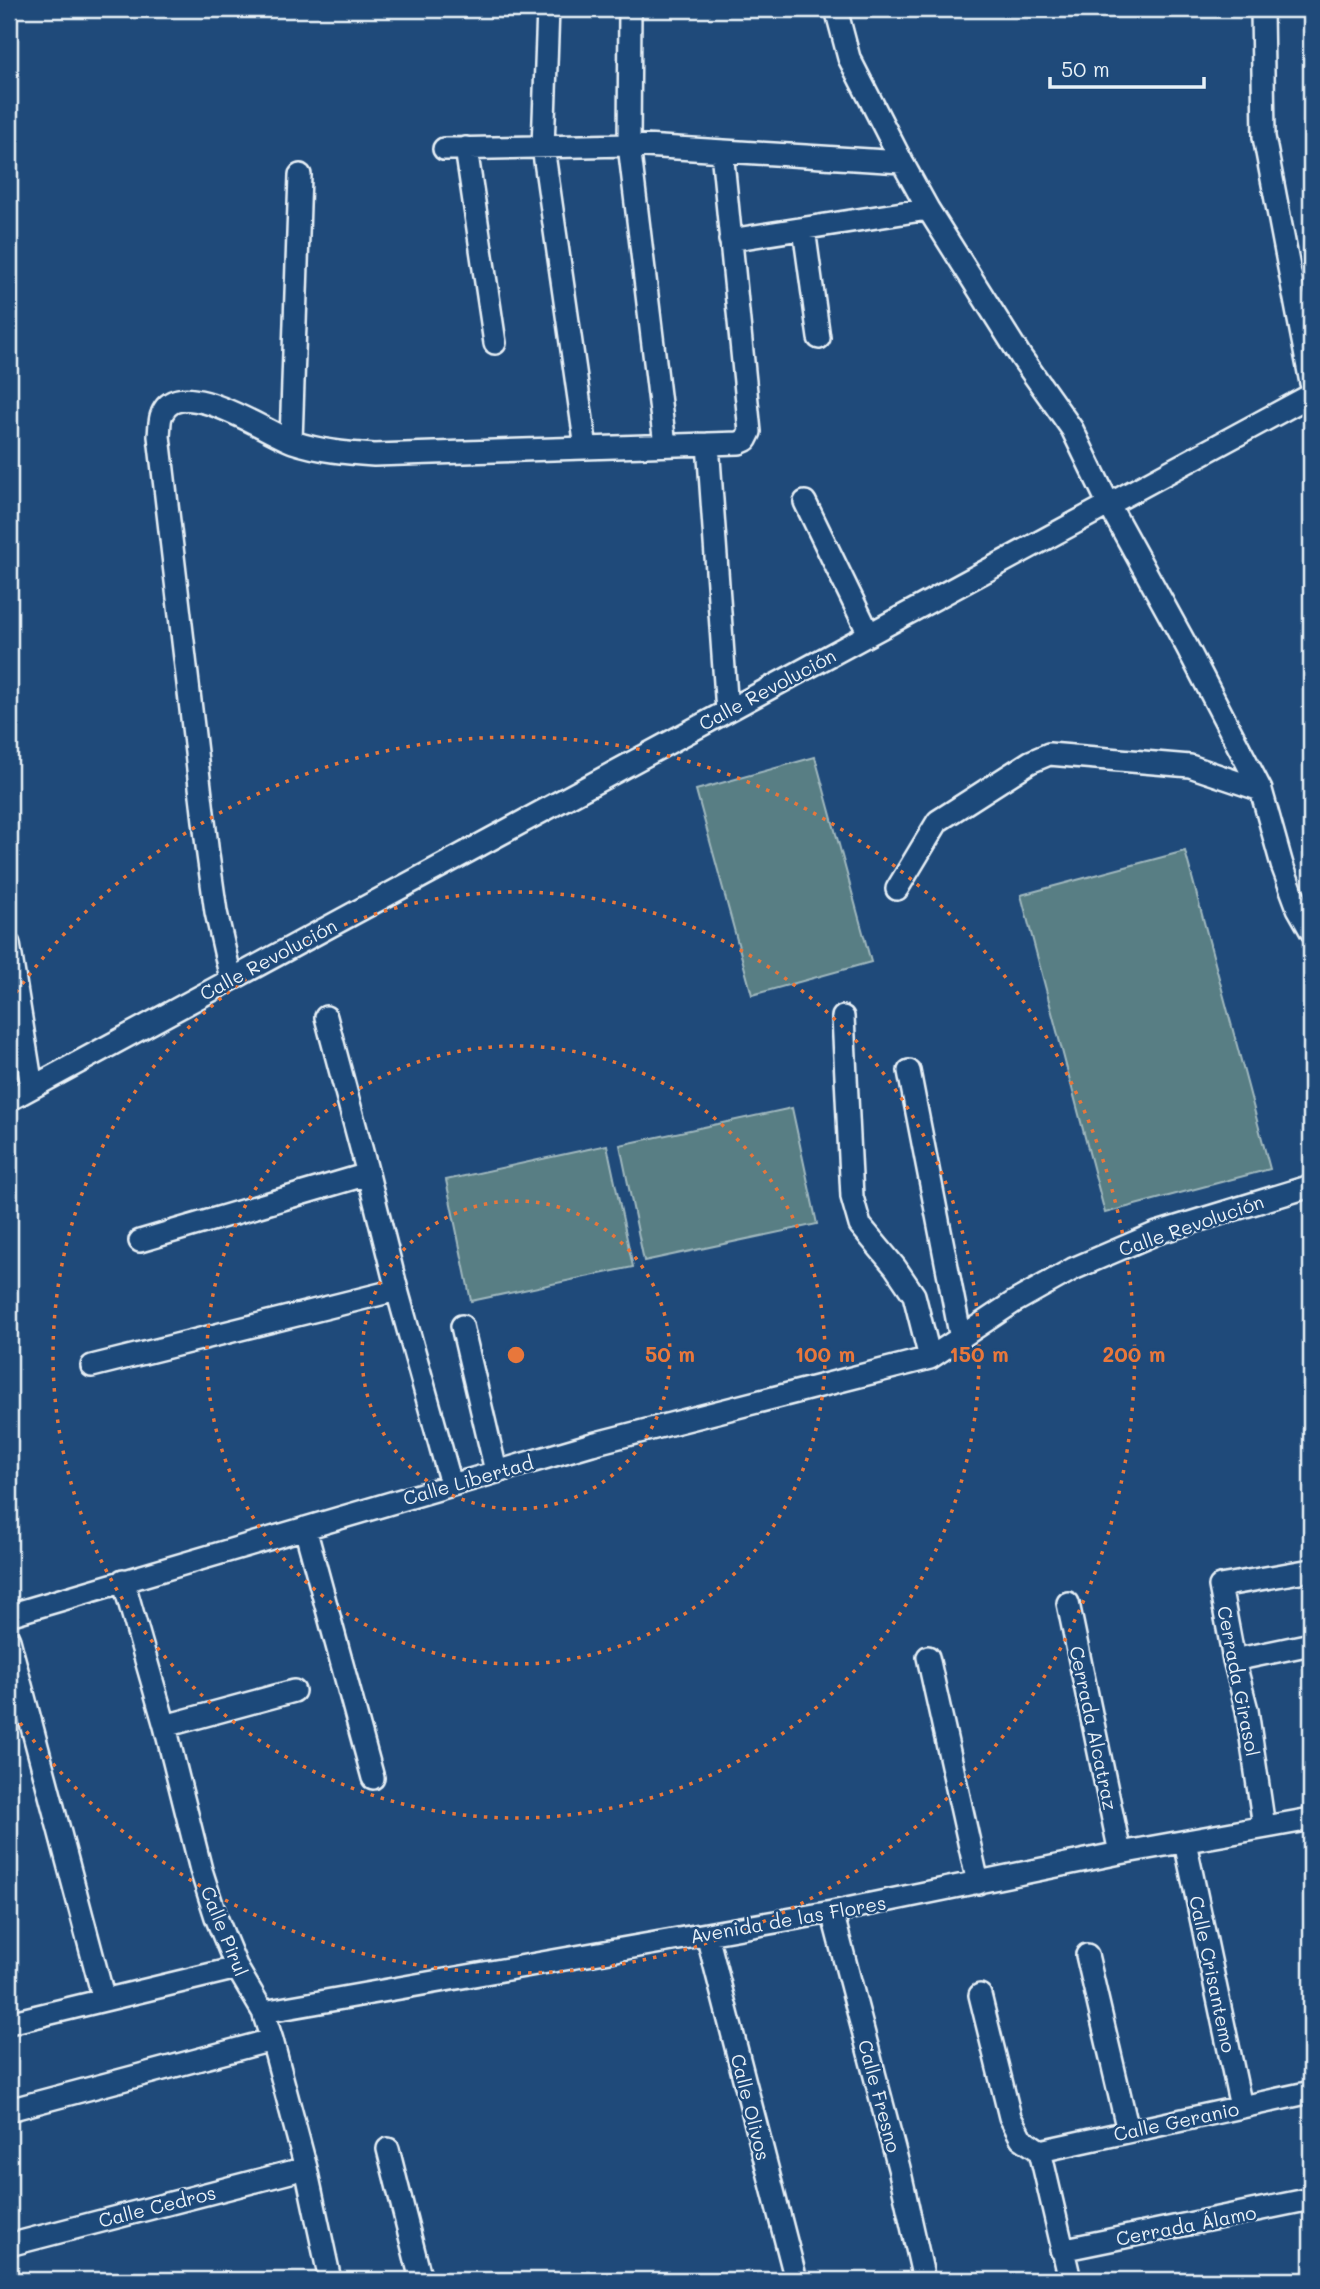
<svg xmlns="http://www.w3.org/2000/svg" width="1320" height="2289" font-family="Mali,sans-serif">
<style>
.green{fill:#587e84;stroke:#a0b8be;stroke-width:2}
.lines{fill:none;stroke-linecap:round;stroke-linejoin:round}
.minor-casing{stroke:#e8f1f8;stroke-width:26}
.minor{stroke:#1f4a7a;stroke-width:21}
.ring{fill:none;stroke:#e8773b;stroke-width:3.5;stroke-dasharray:3.5 7}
.labels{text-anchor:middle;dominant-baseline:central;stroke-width:5;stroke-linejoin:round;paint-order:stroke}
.street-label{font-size:19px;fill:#e8f1f8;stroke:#1f4a7a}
.centre{fill:#e8773b;stroke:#1f4a7a;stroke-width:3.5}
.ring-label{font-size:21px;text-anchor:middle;font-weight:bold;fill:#e8773b;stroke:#1f4a7a;stroke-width:5;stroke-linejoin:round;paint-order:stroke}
</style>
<rect width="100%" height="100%" fill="#1f4a7a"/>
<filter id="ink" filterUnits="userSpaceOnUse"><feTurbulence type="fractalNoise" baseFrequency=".0143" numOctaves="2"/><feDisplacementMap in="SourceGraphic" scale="14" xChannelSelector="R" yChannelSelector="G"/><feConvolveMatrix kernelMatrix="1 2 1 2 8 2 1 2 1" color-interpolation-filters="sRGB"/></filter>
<g filter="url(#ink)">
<path class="green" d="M 815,757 L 871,962 L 752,995 L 696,790 Z
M 1185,851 L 1270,1169 L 1105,1213 L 1021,895 Z
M 792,1108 L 817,1224 L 644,1261 L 620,1145 Z
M 607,1145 L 633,1267 L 471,1301 L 446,1180 Z"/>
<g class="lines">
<defs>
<path id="minor" d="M 548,9 L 543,147 L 586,448
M 630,9 L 629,145 L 665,445
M 836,9 L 849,58 L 902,162 L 928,209 L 1021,357 L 1072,429 L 1109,505 L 1187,647 L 1261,790 L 1282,865 L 1298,908 L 1311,931
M 1262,9 L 1264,137 L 1311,383
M 466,148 L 495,343
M 444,149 L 629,145 L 902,162
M 804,229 L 819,338
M 730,240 L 928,209
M 291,441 L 300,175
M 708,444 L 727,711
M 805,502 L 869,634
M 897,889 L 938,821 L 1030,762 L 1049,754 L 1190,766 L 1261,790
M 9,944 L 32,1087
M 231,979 L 216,912 L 208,855 L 159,436 C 160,429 159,420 162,414 C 179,372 267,433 293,442 C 320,451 346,453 374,455 L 708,444 L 739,443 L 746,440 L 750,432 L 722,151
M 326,1017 L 368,1174
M 843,1017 L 852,1197 L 860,1225 L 895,1267 L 914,1295 L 930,1358
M 909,1071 L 961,1339
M 9,1100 L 1311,395
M 140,1241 L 368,1174 L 397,1290 L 451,1484
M 462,1326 L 496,1471
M 92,1366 L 397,1290
M 305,1528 L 373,1778
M 123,1580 L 165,1726 L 201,1870 L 216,1917 L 237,1968 L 263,2012 L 272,2040 L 306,2168 L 330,2280
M 1068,1603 L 1120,1853
M 9,1615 L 592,1444 L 930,1358 L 1014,1302 L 1073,1269 L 1157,1233 L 1311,1186
M 9,1640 L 104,2000
M 928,1657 L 978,1883
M 1234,1660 L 1311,1644
M 165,1726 L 294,1691
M 1264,1827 L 1247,1710 L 1234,1660 L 1220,1586 L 1311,1570
M 1185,1842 L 1241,2107
M 832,1912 L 899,2168 L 924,2280
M 707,1935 L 796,2280
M 1087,1955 L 1128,2131
M 980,1995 L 1010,2117 L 1021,2138 L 1040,2151
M 263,2012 L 832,1912 L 1120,1853 L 1311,1819
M 9,2023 L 237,1968
M 9,2110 L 272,2040
M 388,2149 L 421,2280
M 1040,2151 L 1311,2092
M 1040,2151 L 1070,2280
M 9,2245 L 306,2168
M 1061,2250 L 1311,2199"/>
</defs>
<use href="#minor" class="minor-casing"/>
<use href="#minor" class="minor"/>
</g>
</g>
<g class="ring">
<circle cx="516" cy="1355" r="154"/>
<circle cx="516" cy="1355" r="309"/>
<circle cx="516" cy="1355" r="463"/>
<path d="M10 1001A618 618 0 1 1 10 1709"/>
</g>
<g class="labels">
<g class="street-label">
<text transform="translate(767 689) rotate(-28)">Calle Revolución</text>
<text transform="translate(268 959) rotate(-28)">Calle Revolución</text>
<text transform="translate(1191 1225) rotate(-19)">Calle Revolución</text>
<text transform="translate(468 1480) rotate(-16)">Calle Libertad</text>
<text transform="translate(1239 1681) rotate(79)">Cerrada Girasol</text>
<text transform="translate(1094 1728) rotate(78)">Cerrada Alcatraz</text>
<text transform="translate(788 1919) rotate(-10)">Avenida de las Flores</text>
<text transform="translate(225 1931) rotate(68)">Calle Pirul</text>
<text transform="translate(1213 1974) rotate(78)">Calle Crisantemo</text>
<text transform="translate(880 2096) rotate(75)">Calle Fresno</text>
<text transform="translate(751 2107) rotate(76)">Calle Olivos</text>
<text transform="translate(1176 2121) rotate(-12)">Calle Geranio</text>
<text transform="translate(157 2206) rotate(-14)">Calle Cedros</text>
<text transform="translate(1186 2225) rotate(-11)">Cerrada Álamo</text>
</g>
</g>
<circle cx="516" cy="1355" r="10" class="centre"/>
<g class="ring-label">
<text x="670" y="1362">50 m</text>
<text x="825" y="1362">100 m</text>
<text x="979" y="1362">150 m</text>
<text x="1134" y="1362">200 m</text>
</g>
<rect width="1320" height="2289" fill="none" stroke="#1f4a7a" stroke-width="35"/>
<rect x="18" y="18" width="1285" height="2254" fill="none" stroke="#e8f1f8" stroke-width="2.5" filter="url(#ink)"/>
<path d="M1050 77v10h154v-10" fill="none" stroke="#e8f1f8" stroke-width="3.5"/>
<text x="1061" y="77" font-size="21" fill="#e8f1f8" stroke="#1f4a7a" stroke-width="5" paint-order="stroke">50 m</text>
</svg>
